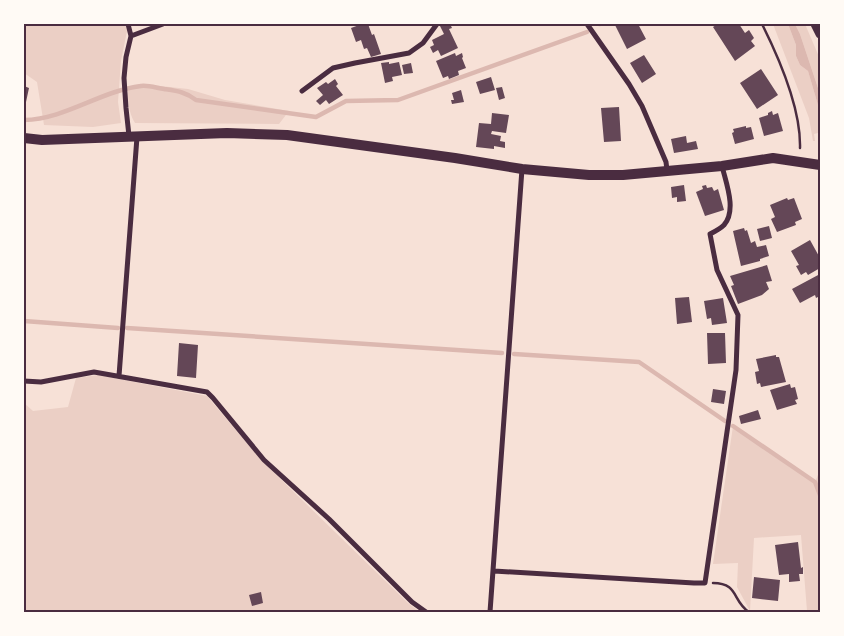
<svg xmlns="http://www.w3.org/2000/svg" width="844" height="636" font-family="'Sofia Sans Condensed',sans-serif">
<style>
.green{fill:#ebcfc5}
.water{fill:#dcb8b0}
.lines{fill:none;stroke-linecap:round;stroke-linejoin:round}
.stream{stroke:#dcb8b0;stroke-width:4.5}
.building{fill:#644757}
.path{stroke:#4a2c40;stroke-width:2.5}
.minor{stroke:#4a2c40;stroke-width:5}
.secondary{stroke:#4a2c40;stroke-width:9}
.primary{stroke:#4a2c40;stroke-width:10}
.neatline{fill:none;stroke:#4a2c40;stroke-width:2}
</style>
<rect width="100%" height="100%" fill="#f7e1d7"/>
<path class="green" d="M 24,24 L 126,24 L 127,31 L 121,61 L 118,102 L 121,123 L 93,127 L 44,125 L 37,82 L 24,73 Z
M 773,24 L 788,24 L 796,45 L 796,56 L 800,65 L 808,71 L 820,112 L 820,128 L 818,133 L 814,134 L 815,141 L 813,141 L 809,118 Z
M 795,24 L 805,24 L 820,59 L 820,94 L 800,34 Z
M 142,84 L 188,89 L 225,100 L 289,111 L 279,124 L 135,123 C 128,112 128,100 128,87 Z
M 98,375 L 207,396 L 261,460 L 408,603 L 420,612 L 24,612 L 24,403 L 33,411 L 68,407 L 76,378 Z
M 733,426 L 815,482 L 820,470 L 820,610 L 807,611 L 801,535 L 754,538 L 750,611 L 737,587 L 738,563 L 713,564 Z"/>
<path class="water" d="M 788,24 L 795,24 L 800,34 L 820,94 L 820,112 L 808,71 L 800,65 L 796,56 L 796,45 Z"/>
<g class="lines">
<path class="stream" d="M 599,24 L 600,24
M 24,120 C 66,119 100,91 141,86 C 148,85 157,88 164,89 C 177,91 186,92 196,100 L 316,117 L 346,101 L 398,100 L 587,32
M 24,321 L 118,328
M 127,328 L 502,353
M 514,354 L 639,362 L 725,421
M 733,426 L 815,482 L 820,495"/>
</g>
<path class="building" d="M 362,24 L 368,24 L 372,35 L 374,34 L 381,54 L 371,57 L 367,48 L 364,49 L 361,40 L 356,42 L 351,28 Z
M 444,24 L 450,24 L 452,28 L 449,29 L 458,48 L 441,56 L 438,50 L 433,53 L 430,47 L 434,45 L 432,40 L 444,34 L 440,26 Z
M 616,24 L 638,24 L 646,39 L 627,49 L 615,25 Z
M 715,24 L 739,24 L 745,33 L 749,30 L 754,38 L 751,41 L 755,46 L 735,61 L 713,27 L 716,25 Z
M 455,53 L 456,56 L 462,53 L 463,57 L 462,58 L 466,68 L 458,71 L 459,75 L 449,79 L 448,76 L 443,78 L 436,61 Z
M 644,55 L 656,74 L 642,83 L 630,63 Z
M 389,62 L 389,64 L 399,62 L 402,75 L 392,77 L 393,81 L 385,83 L 381,63 Z
M 411,63 L 413,73 L 404,74 L 402,65 Z
M 761,69 L 778,95 L 757,109 L 740,83 Z
M 491,77 L 495,90 L 480,94 L 476,82 Z
M 335,79 L 338,84 L 336,86 L 343,95 L 329,104 L 326,100 L 320,105 L 316,101 L 323,95 L 317,88 L 326,82 L 328,84 Z
M 24,86 L 29,88 L 26,102 L 24,101 Z
M 502,87 L 505,98 L 499,100 L 496,88 Z
M 461,90 L 464,102 L 452,104 L 451,100 L 454,100 L 452,93 Z
M 619,107 L 621,141 L 604,142 L 601,108 Z
M 772,111 L 773,115 L 778,113 L 783,131 L 764,136 L 759,118 L 768,115 L 768,113 Z
M 492,113 L 509,115 L 506,133 L 492,131 L 491,134 L 501,136 L 500,141 L 505,142 L 505,148 L 494,146 L 494,149 L 476,147 L 479,123 L 491,124 Z
M 746,126 L 746,128 L 751,127 L 754,139 L 735,144 L 732,133 L 734,132 L 733,129 Z
M 686,136 L 687,143 L 696,141 L 698,149 L 674,153 L 671,139 Z
M 684,185 L 686,201 L 677,202 L 677,197 L 672,198 L 671,187 Z
M 706,185 L 707,188 L 712,187 L 714,191 L 718,189 L 724,210 L 705,216 L 696,192 L 703,189 L 702,186 Z
M 787,198 L 788,200 L 794,198 L 802,219 L 795,222 L 796,225 L 777,232 L 771,219 L 775,217 L 770,205 Z
M 769,226 L 772,238 L 760,241 L 757,229 Z
M 744,228 L 745,231 L 747,230 L 751,243 L 755,241 L 757,247 L 766,245 L 769,256 L 760,259 L 760,261 L 741,266 L 733,231 Z
M 810,240 L 820,258 L 820,268 L 808,275 L 806,272 L 801,275 L 796,266 L 799,265 L 791,251 Z
M 767,265 L 772,281 L 766,282 L 769,289 L 762,295 L 738,304 L 731,286 L 734,285 L 730,276 Z
M 820,274 L 820,296 L 816,298 L 815,295 L 800,303 L 792,289 Z
M 689,297 L 692,322 L 677,324 L 675,298 Z
M 723,298 L 727,323 L 712,325 L 711,318 L 707,319 L 704,301 Z
M 707,333 L 725,333 L 726,363 L 708,364 Z
M 179,343 L 198,345 L 196,378 L 177,376 Z
M 776,355 L 776,357 L 779,357 L 786,382 L 761,387 L 760,383 L 757,384 L 755,372 L 759,371 L 756,359 Z
M 790,384 L 791,388 L 795,387 L 798,399 L 795,400 L 797,404 L 777,410 L 770,390 Z
M 713,389 L 726,391 L 724,404 L 711,402 Z
M 758,410 L 761,419 L 741,424 L 739,416 Z
M 798,542 L 801,568 L 803,567 L 803,574 L 799,574 L 800,581 L 789,582 L 789,574 L 779,575 L 775,545 Z
M 754,577 L 780,580 L 778,601 L 752,598 Z
M 261,592 L 263,603 L 252,606 L 249,595 Z"/>
<g class="lines">
<path class="path" d="M 762,24 C 779,58 801,110 800,148
M 713,583 C 739,583 732,601 749,612"/>
<path class="minor" d="M 128,24 L 131,36 L 126,57 L 124,78 L 126,108 L 129,136
M 587,24 L 629,84 L 642,106 L 666,162 L 667,170
M 131,36 L 163,24
M 302,91 L 333,68 L 355,63 L 409,53 L 423,43 L 437,24
M 119,376 L 137,137
M 24,381 L 41,382 L 94,372 L 207,392 L 213,398 L 264,460 L 329,519 L 412,602 L 426,612
M 494,571 L 694,583 L 705,583 L 736,370 L 738,315 L 717,270 L 710,234 C 714,232 720,229 724,225 C 737,210 726,183 722,166
M 490,612 L 522,169"/>
<path class="secondary" d="M 815,24 L 820,34"/>
<path class="primary" d="M 24,138 L 42,140 L 227,133 L 287,135 L 455,158 L 522,169 L 589,175 L 623,175 L 722,166 L 773,158 L 820,165"/>
</g>
<rect width="844" height="636" fill="none" stroke="#fffaf5" stroke-width="50"/>
<rect x="25" y="25" width="794" height="586" class="neatline"/>
</svg>
